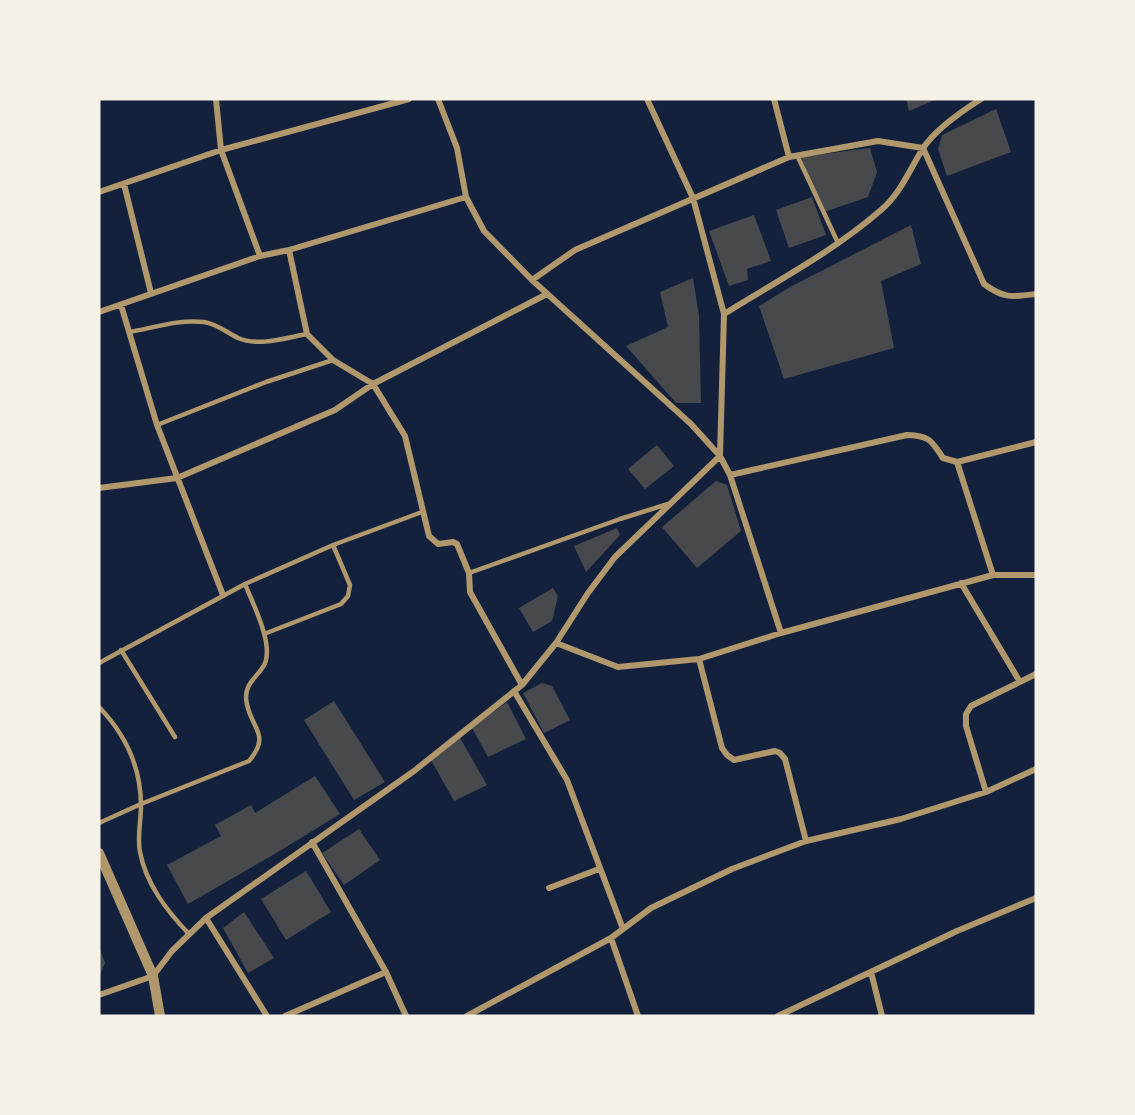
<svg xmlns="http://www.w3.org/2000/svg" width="1135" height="1115" font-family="Figtree,sans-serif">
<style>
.building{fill:#48494c}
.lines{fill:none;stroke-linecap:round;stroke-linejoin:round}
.service{stroke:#b1986c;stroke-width:4.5}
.minor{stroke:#b1986c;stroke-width:6}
.tertiary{stroke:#b1986c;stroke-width:10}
</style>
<rect width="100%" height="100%" fill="#14213d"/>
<path class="building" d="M 906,99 L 937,99 L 909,111 Z
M 996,109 L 1011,152 L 947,176 L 938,149 L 942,135 Z
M 870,148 L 877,172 L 868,197 L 824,212 L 801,157 Z
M 812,197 L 826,235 L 789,248 L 776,210 Z
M 754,215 L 771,261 L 747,269 L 748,280 L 729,286 L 709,231 Z
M 911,225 L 921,264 L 881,281 L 894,348 L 784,379 L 759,306 L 790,287 Z
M 693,278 L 699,316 L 701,403 L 676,403 L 626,346 L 668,327 L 660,292 Z
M 657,445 L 674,466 L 645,489 L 628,469 Z
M 716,481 L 727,485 L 741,531 L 697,568 L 662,527 Z
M 617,528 L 620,535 L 586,572 L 574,546 Z
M 553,588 L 558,596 L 552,621 L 533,632 L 519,608 Z
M 542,683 L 552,686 L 570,720 L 544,733 L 523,693 Z
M 334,701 L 385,782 L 354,800 L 304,720 Z
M 507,702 L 526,739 L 488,757 L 472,728 Z
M 460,738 L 487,785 L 454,801 L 431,760 Z
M 315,776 L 340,814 L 278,852 L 188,904 L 167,865 L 221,836 L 215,825 L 251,805 L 255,813 Z
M 359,829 L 380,860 L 344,885 L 322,853 Z
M 306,871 L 331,912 L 286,940 L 261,899 Z
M 244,912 L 274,958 L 248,973 L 223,928 Z
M 99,946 L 105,963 L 99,977 Z"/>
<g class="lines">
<path class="service" d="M 797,155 L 838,243
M 129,332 C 153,328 179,319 204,322 C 217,324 226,332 238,338 C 259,347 285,338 307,334
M 157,425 L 266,382 L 333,360
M 469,573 L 620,519 L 668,504
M 264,634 L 341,604 L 348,596 L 350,585 L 333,545
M 121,650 L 175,737
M 99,663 L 245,584 L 333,545 L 422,512
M 99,707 C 125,734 141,768 141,806 C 141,820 137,838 140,852 C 146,884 167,911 189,934
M 99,823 L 141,804 L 249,761 C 273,733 248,727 246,698 C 246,683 255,679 263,667 C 276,648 253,604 245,584"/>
<path class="minor" d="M 216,99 L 221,150 L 260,256
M 438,99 L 457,148 L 466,197 L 484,231 L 532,280
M 647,99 L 693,198 L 724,314
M 774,99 L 789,157
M 124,184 L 151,293
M 99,192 L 221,150 L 409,99
M 289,250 L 307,334 L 333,360 L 373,384 L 405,436 L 429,536 L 438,544 L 453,542 L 457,544 L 469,573 L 470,592 L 522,685
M 121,305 L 157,425 L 223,595
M 99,312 L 260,256 L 289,250 L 466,197
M 957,462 L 993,575
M 730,475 L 907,435 C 930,436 931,440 943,458 L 957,462 L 1036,442
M 99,488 L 177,478 L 335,410 L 373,384 L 547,294
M 961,583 L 1020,682
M 781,633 L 730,475 L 720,456 L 691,424 L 532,280 L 575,250 L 789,157 L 878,141 L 923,148 L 984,284 C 1004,299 1013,297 1036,294
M 556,643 L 618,667 L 699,659 L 781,633 L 993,575 L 1036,575
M 699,659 L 722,748 L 727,755 L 734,760 L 775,751 L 780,753 L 785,759 L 806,841
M 514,691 L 567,780 L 623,929
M 986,792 L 966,726 L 966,714 L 971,706 L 1036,674
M 312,842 L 386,972 L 406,1016
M 549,888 L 599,869
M 206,918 L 267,1016
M 611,938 L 638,1016
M 871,972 L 882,1016
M 99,995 L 153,976 L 172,951 L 206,918 L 414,771 L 522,685 L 556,643 L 588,593 L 615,557 L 720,456 L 724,314 C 777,281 834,251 881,210 C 900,194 909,171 922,150 C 934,130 962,111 981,99
M 285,1016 L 386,972
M 467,1016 L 611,938 L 651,908 L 732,869 L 806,841 L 901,819 L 986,792 L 1036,769
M 778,1016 L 957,931 L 1036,898"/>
<path class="tertiary" d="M 99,853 L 153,976 L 160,1016"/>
</g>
<rect width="1135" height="1115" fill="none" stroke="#f6f1e7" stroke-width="201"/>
</svg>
